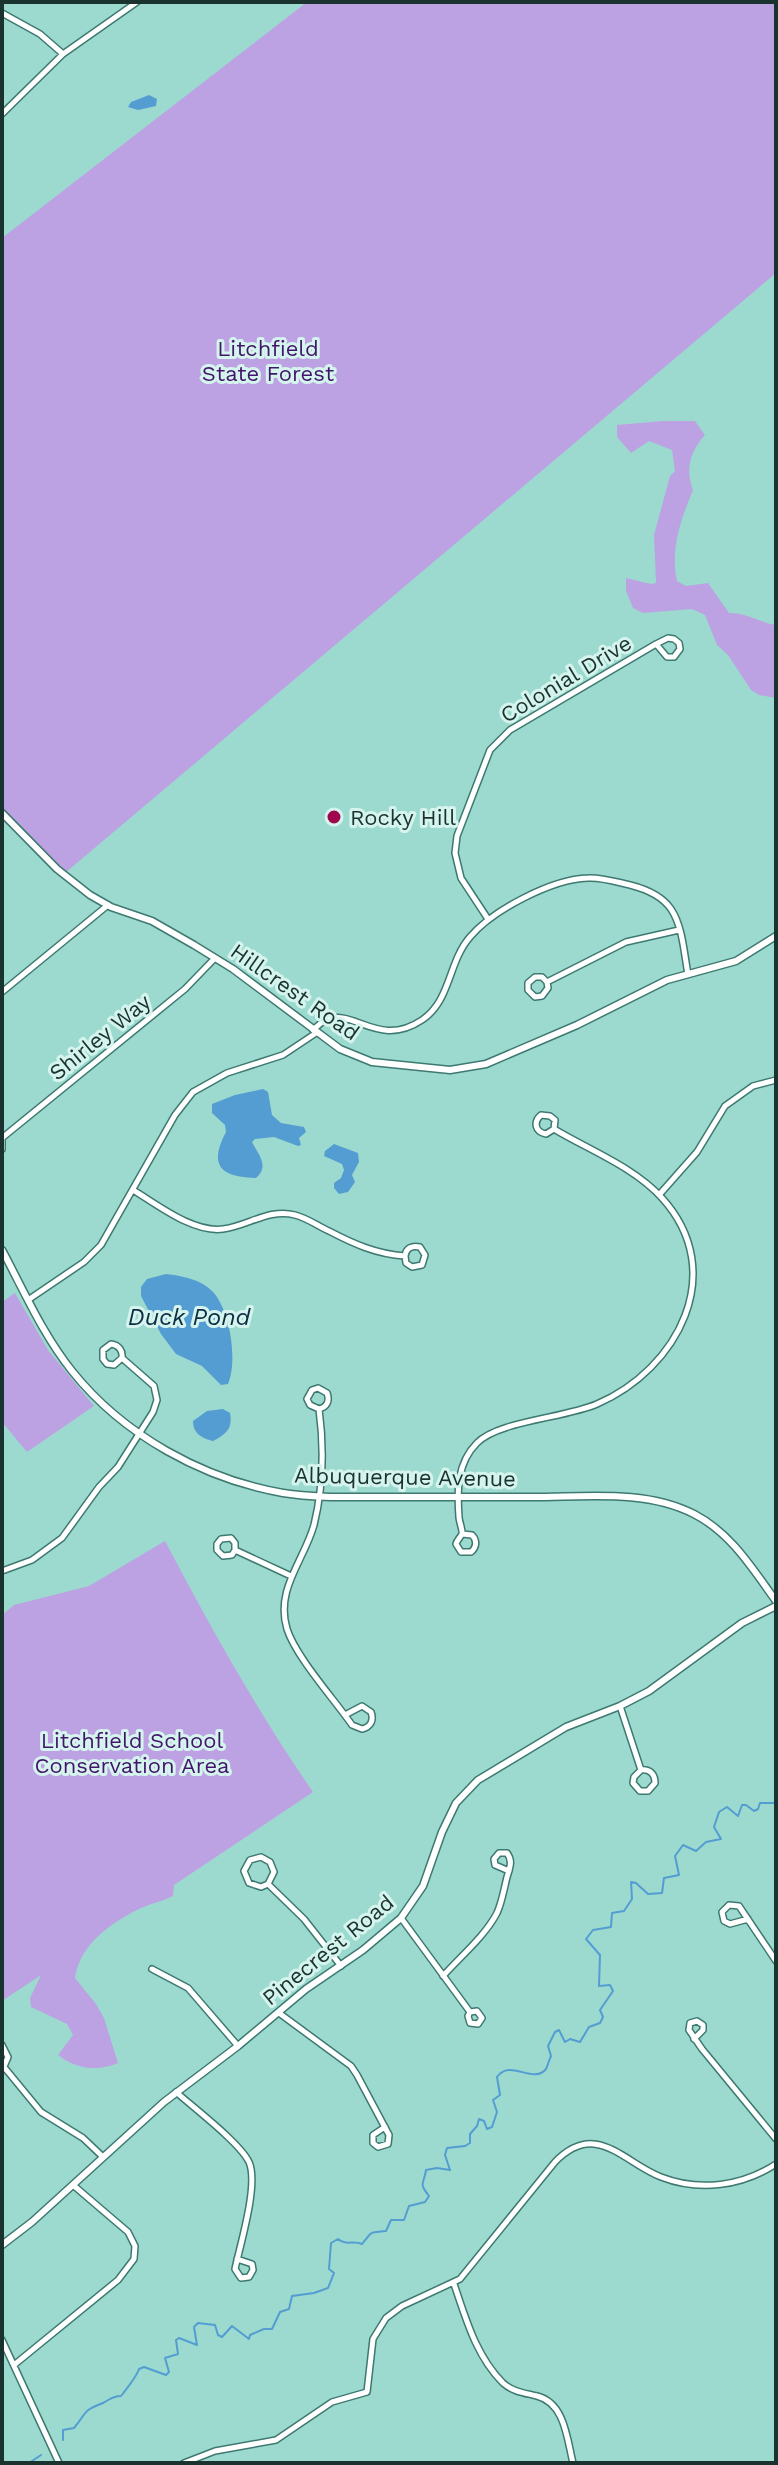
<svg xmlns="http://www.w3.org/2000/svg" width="778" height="2465" font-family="'Work Sans',sans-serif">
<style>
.green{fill:#bca2e3}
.water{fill:#549dd2}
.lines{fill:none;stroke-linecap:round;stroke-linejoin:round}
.stream{stroke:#549dd2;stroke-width:2}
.minor-casing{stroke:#3d7970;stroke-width:8}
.tertiary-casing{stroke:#3d7970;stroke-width:9}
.minor{stroke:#fff;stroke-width:5}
.tertiary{stroke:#fff;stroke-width:6}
.poi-dot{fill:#9e064e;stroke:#d6f4ee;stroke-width:3}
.labels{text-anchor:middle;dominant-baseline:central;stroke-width:6;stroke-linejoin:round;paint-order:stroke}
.park-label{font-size:22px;fill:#41156a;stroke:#d6f4ee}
.street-label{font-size:22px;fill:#1a332f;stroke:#d6f4ee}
.poi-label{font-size:22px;fill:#1a332f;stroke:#d6f4ee;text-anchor:start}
.water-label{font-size:24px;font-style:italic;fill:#0d2d43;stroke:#d6f4ee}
</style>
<rect width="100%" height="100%" fill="#9cdacf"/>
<path class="green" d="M 307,2 L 776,2 L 776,273 L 65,873 L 18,823 L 2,811 L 2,238 Z
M 663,421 L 695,421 L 705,435 C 690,452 685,469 693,490 C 681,519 670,549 677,581 L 686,586 L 708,583 L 729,613 C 747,613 759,622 776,625 L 776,698 L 759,695 L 751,690 L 728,655 L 717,645 L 705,615 L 692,609 L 643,613 L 633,608 L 626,591 L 626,578 L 651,584 L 656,583 L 654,535 L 670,476 L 675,471 L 672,450 L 649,441 L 631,453 L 617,437 L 617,425 Z
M 15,1293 L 48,1350 L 94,1406 L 27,1452 L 2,1422 L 2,1302 Z
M 165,1541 C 211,1628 257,1711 313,1792 L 174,1885 L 173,1896 C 161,1902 148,1904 137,1910 C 108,1925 80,1945 75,1978 L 96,2004 L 104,2018 L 118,2063 C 97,2072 76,2069 58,2055 L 73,2035 L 67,2024 L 31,2007 L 30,1998 L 41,1975 L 2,2001 L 2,1615 L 14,1605 L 89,1586 Z"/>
<path class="water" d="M 149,95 L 157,99 L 156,106 L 138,110 L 128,107 L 131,102 Z
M 263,1089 L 268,1092 L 272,1115 L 281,1123 L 304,1127 L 306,1132 L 299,1138 L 301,1145 L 298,1146 L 274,1137 L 255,1139 L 252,1142 C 258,1154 270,1166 256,1178 C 221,1177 208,1166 226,1132 L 225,1125 L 212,1113 L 212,1104 L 235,1095 Z
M 334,1144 L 358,1153 L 359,1162 L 352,1175 L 355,1182 L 348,1192 L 339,1194 L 334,1188 L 334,1183 L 341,1178 L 344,1170 L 342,1164 L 324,1156 L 325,1151 Z
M 166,1274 C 182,1276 201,1279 213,1292 C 230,1310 238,1361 228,1384 L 221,1385 L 202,1366 L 176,1354 L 161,1334 L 141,1296 L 141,1287 L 147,1279 Z
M 223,1409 L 230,1413 C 233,1429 226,1434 213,1441 C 202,1438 193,1434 193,1421 L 207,1411 Z"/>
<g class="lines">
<path class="stream" d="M 63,2440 L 63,2430 L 74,2428 C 88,2411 82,2411 103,2403 C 111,2399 112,2396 121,2396 C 125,2391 137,2375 139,2369 L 144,2367 L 166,2375 L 169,2372 L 165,2358 L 178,2354 L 176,2340 L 179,2338 L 197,2345 L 194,2327 L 198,2323 L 215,2325 L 218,2335 L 222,2337 L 232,2326 L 249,2339 L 250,2335 L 264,2329 L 272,2329 L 280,2312 L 289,2309 L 292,2296 L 314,2293 L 328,2288 L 334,2273 L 329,2269 L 331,2243 L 338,2239 C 346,2246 353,2240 362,2244 C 374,2230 368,2233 386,2231 L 391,2220 L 404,2220 L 409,2206 L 425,2202 L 429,2196 C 418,2182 424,2185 426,2170 L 437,2168 L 450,2170 L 445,2155 L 447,2148 L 465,2146 L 470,2143 L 470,2134 L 477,2126 L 479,2119 L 484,2121 L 487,2129 L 492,2127 L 497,2112 L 493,2100 L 500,2095 L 497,2077 C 510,2058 533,2085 546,2069 C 548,2065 549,2060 551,2056 L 548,2046 L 555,2032 L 559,2030 L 565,2042 L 570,2039 L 580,2042 L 589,2027 L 600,2023 L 603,2017 L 600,2010 L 613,1991 L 610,1985 L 599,1986 L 600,1955 L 586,1939 L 593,1930 L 611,1927 L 612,1913 L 624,1911 L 632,1899 L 631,1882 L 636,1883 L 648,1894 L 662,1893 L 664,1878 L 679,1875 L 675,1856 L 683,1845 L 696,1851 L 706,1842 L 721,1839 L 714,1827 L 719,1812 L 727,1807 L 738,1816 L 742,1805 L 746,1805 L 754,1811 L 758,1809 L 760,1803 L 774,1803 L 776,1800
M 29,2463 L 41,2455"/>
<defs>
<path id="minor" d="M 2,13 L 40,34 L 63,54
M 2,114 L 63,54 L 137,2
M 488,919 L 461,878 L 455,853 L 457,836 L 490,750 L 510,730 L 656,644 L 668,638 L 674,639 L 679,643 L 680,649 L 674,657 L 667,657 L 656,644
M 547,982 L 548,988 L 542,996 L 535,997 L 528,990 L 528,983 L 535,977 L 542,977 L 547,982 L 626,942 L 679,930
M 2,992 L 108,905
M 313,1030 C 318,1026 322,1021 328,1019 C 355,1010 380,1048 422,1020 C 451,1001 448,962 470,937 C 493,910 552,879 588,878 C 602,877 616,882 630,885 C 646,889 662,896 671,909 C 683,927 684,954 688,974
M 2,1138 L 185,989 L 215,958
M 2,1139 L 2,1149
M 133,1190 C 158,1205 193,1233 223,1229 C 248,1226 269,1208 295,1215 C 307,1218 318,1226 329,1231 C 354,1244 376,1254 405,1256 L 406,1263 L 412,1267 L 422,1265 L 425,1255 L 420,1247 C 412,1245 406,1248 405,1256
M 659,1195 L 697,1152 L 725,1106 L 753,1086 L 776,1080
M 28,1300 L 84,1262 L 101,1245 L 175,1115 L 193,1092 L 227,1073 L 283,1055 L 316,1033
M 319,1409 L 310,1405 L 307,1399 L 312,1390 L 318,1388 L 327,1393 C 330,1401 327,1407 319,1409 C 324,1446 323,1488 314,1525 C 304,1561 275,1589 287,1629 C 296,1657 334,1699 352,1725 L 362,1729 C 371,1727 374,1720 371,1712 L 362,1706 L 345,1715
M 462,1534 L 472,1535 C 477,1540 477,1547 471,1552 L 461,1552 L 456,1544 C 457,1540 460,1538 462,1534 C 463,1531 459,1521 459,1517 C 457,1490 457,1463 477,1443 C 498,1421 565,1418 597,1404 C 678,1369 729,1272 662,1198 C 634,1167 589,1150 554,1129 L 555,1120 L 550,1116 L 541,1115 C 533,1122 535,1132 546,1134 L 554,1129
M 235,1550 L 232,1555 L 223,1556 L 217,1550 L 217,1544 L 221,1539 L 231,1538 L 235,1543 L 235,1550 L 291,1576
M 2,1571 L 32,1560 L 62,1538 L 99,1487 L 118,1467 L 153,1412 L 157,1400 L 154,1386 L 122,1358 C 123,1351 119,1345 111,1344 L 103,1350 L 103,1359 L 107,1364 L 114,1365 L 122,1358
M 620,1706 L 641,1770 L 634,1777 L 633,1783 L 640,1791 L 648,1791 L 655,1783 C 655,1774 650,1769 641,1770
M 268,1884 L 261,1887 L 249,1883 L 244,1871 L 250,1860 L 261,1857 L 270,1862 L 274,1872 L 268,1884 L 304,1919 L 341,1966
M 401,1918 L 470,2012 L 477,2011 L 482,2018 L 478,2024 L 470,2023 L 468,2016 L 470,2012
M 748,1919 L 730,1924 L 724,1921 L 722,1912 L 729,1905 L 739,1906 L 741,1909 L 776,1961
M 152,1969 L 188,1988 L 238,2046
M 443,1976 C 461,1956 485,1936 497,1913 C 502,1902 504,1889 507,1877 C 510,1867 513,1861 507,1853 L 499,1853 L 494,1859 L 495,1865 L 509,1871
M 279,2013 L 351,2066 L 357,2075 L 389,2135 L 388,2144 L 378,2147 L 373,2143 L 373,2135 L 385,2127
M 694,2039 L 703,2030 L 703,2025 L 697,2021 L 690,2023 L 689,2030 L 702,2049 L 776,2139
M 2,2045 L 8,2057 L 3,2069
M 4,2067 L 41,2112 L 83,2138 L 103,2157
M 176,2092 C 194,2108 240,2143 249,2162 C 259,2184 240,2245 235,2269 L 241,2278 L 249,2277 L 253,2270 L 252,2264 L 237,2259
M 454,2284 C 466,2319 476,2356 503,2383 C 513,2392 525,2393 537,2396 C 565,2403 567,2439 573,2463
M 2,2340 L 59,2463
M 14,2365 L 118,2280 L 134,2259 L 135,2246 L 128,2232 L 73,2185
M 184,2463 L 215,2451 L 276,2440 L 332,2402 L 367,2392 L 373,2339 L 386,2318 L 402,2306 L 460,2279 L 555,2162 C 596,2120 623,2162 661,2177 C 700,2192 742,2186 776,2164"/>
<path id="tertiary" d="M 2,813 L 57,869 L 90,895 L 111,907 L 152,921 L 194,945 L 233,969 L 340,1049 L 372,1062 L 450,1070 L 486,1064 L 577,1025 L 667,980 L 736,961 L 776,936
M 2,1250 C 24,1291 43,1335 72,1371 C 123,1435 203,1479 283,1493 C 315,1498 348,1497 380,1497 C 431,1497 482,1497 532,1497 C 585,1497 646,1489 694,1514 C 731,1533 752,1568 776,1601
M 2,2245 L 32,2222 L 164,2102 L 238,2046 L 306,1989 L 363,1950 L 401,1918 L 423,1886 L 442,1832 L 456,1803 L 478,1780 L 566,1727 L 620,1706 L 649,1691 L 742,1623 L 776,1606"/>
</defs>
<use href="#minor" class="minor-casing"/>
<use href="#tertiary" class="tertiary-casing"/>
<use href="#minor" class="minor"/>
<use href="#tertiary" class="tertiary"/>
</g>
<circle class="poi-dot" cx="334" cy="817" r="8"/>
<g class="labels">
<g class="park-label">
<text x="268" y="348">Litchfield<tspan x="268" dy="25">State Forest</tspan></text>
<text x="132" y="1740">Litchfield School<tspan x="132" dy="25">Conservation Area</tspan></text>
</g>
<g class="street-label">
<text transform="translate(566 679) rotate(-31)">Colonial Drive</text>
<text transform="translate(295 992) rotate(35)">Hillcrest Road</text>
<text transform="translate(100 1037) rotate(-39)">Shirley Way</text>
<text transform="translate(405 1477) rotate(1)">Albuquerque Avenue</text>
<text transform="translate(328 1950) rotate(-39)">Pinecrest Road</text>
</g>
<g class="poi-label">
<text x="350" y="817">Rocky Hill</text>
</g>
<g class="water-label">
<text x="189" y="1317">Duck Pond</text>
</g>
</g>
<rect width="778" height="2465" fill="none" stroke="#1a332f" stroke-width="8"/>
</svg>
